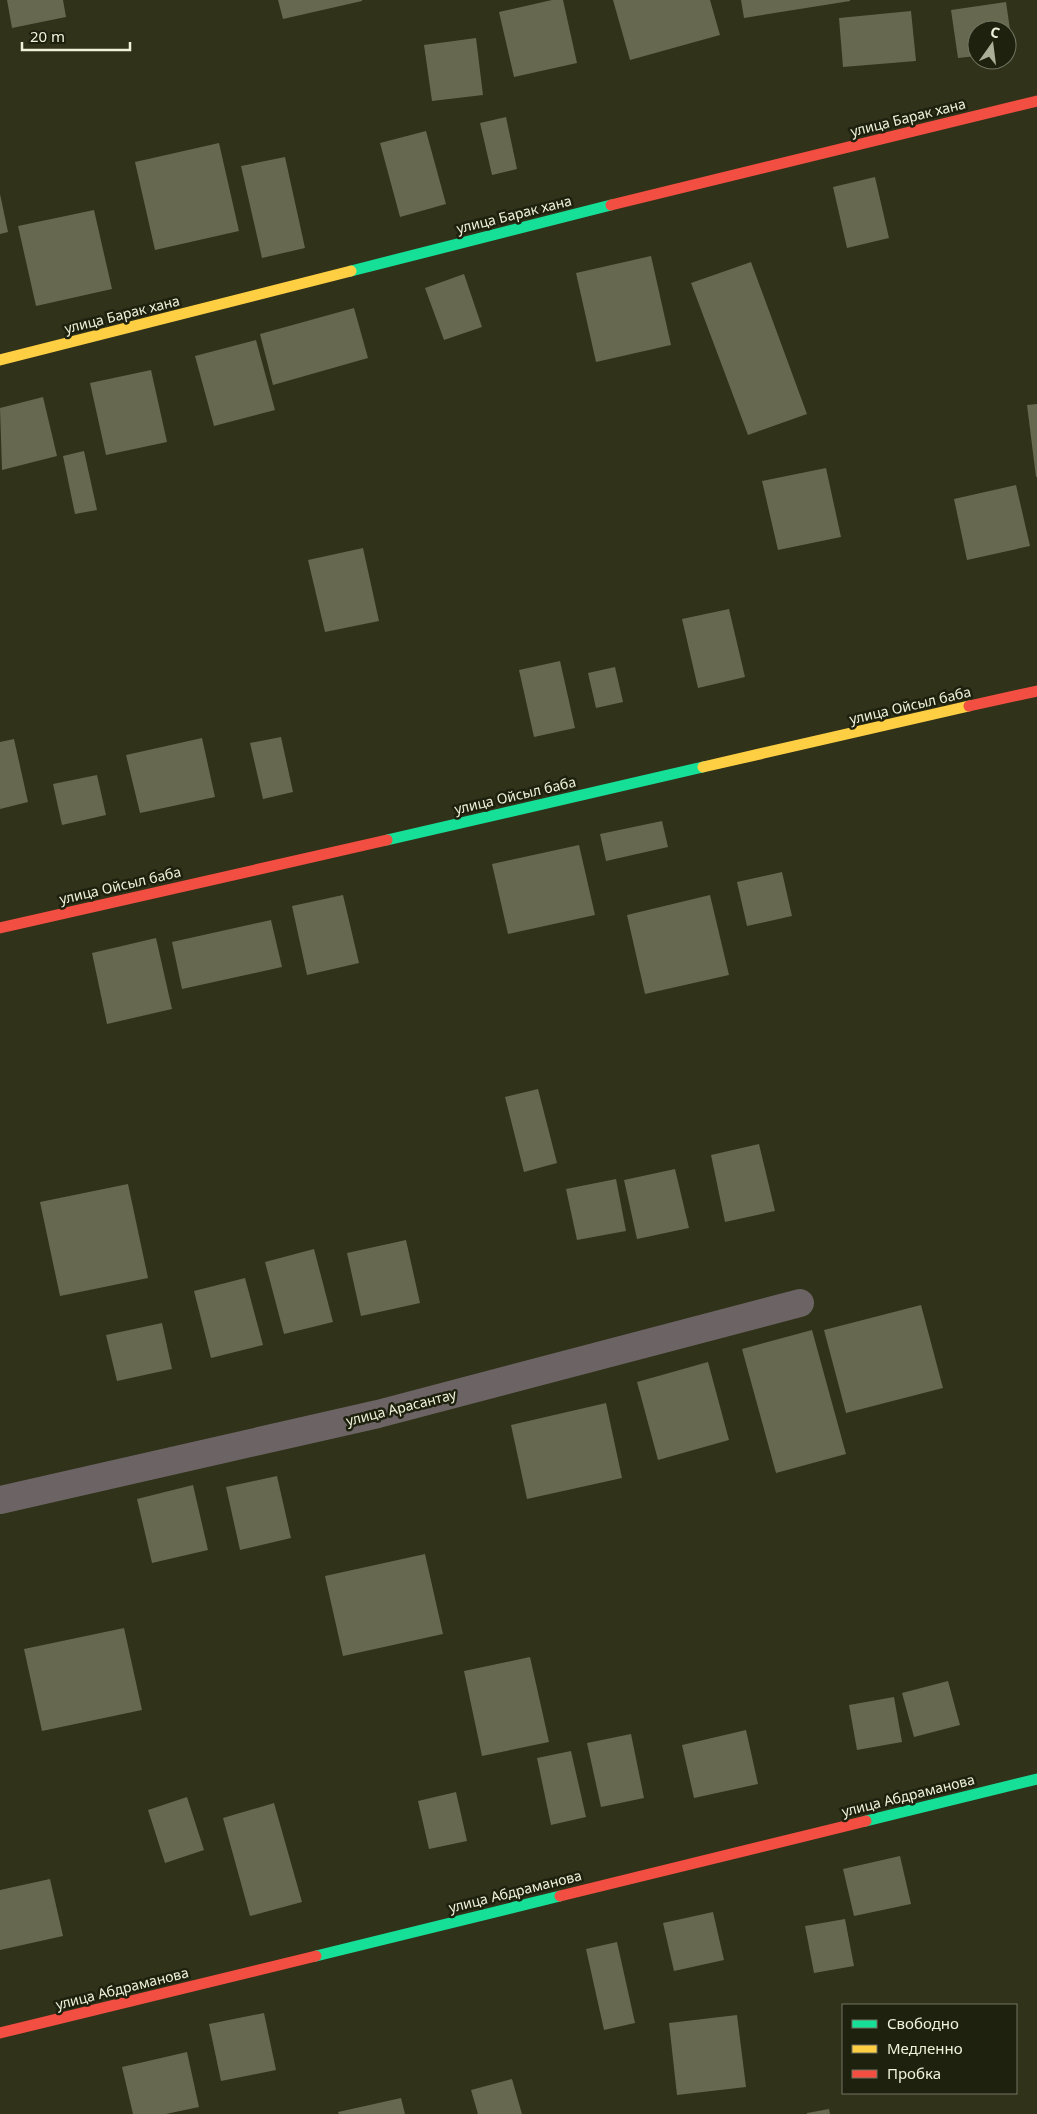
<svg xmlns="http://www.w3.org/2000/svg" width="1037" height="2114" font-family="'Noto Sans',sans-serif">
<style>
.building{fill:#666850}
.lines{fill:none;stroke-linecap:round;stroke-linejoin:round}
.street{stroke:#6c6464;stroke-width:28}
.fast{stroke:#16e098;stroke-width:11}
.slow{stroke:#ffcf43;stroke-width:11}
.jam{stroke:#f24e42;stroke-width:11}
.labels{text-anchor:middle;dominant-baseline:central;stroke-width:5;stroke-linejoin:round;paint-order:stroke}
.street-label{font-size:14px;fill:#eff3da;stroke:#1f210f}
</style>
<rect width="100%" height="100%" fill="#30321a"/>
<path class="building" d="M 7,0 L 63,0 L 66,17 L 12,28 Z
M 278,0 L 362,0 L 362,1 L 283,19 Z
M 552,0 L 563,0 L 577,63 L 514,77 L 499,12 Z
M 613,0 L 710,0 L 720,35 L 630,60 Z
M 741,0 L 850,0 L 850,1 L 744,18 Z
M 1006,2 L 1013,50 L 1007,51 L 1007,30 L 977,30 L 977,56 L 958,58 L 951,10 Z
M 911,11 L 916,61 L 843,67 L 839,18 Z
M 476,38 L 483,95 L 432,101 L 424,45 Z
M 506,117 L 517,169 L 492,175 L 480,123 Z
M 426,131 L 446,204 L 400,217 L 380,143 Z
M 219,143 L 239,231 L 155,250 L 135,162 Z
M 285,157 L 305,248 L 262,258 L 241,166 Z
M 875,177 L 889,238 L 847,248 L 833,187 Z
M 0,194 L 8,232 L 0,234 Z
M 94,210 L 112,289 L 36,306 L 18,226 Z
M 651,256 L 671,345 L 596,362 L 576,273 Z
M 751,262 L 807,414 L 748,435 L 691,283 Z
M 464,274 L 482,327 L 444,340 L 425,288 Z
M 354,308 L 368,358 L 273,385 L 260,334 Z
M 256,340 L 275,410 L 214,426 L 195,356 Z
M 151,370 L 167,442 L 106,455 L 90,383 Z
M 43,397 L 57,456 L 2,470 L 0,408 Z
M 1037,404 L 1037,477 L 1036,477 L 1027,405 Z
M 84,451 L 97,510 L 75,514 L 63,456 Z
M 826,468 L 841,537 L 778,550 L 762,481 Z
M 1016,485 L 1030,546 L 967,560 L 954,499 Z
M 363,548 L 379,621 L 325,632 L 308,560 Z
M 729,609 L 745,677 L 698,688 L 682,619 Z
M 560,661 L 575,728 L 534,737 L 519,670 Z
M 615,667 L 623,702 L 596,708 L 588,673 Z
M 281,737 L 293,792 L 263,799 L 250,743 Z
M 202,738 L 215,797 L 140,813 L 126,755 Z
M 14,739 L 28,802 L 0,809 L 0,742 Z
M 97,775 L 106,815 L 62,825 L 53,784 Z
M 662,821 L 668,847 L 606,861 L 600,834 Z
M 579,845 L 595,915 L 508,934 L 492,864 Z
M 782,872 L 792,916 L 747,926 L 737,882 Z
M 343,895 L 359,963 L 307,975 L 292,906 Z
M 710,895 L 729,975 L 645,994 L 627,915 Z
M 271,920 L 282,967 L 182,989 L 172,942 Z
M 156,938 L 172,1009 L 107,1024 L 92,953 Z
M 538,1089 L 557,1163 L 524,1172 L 505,1097 Z
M 759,1144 L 775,1211 L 725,1222 L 711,1155 Z
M 675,1169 L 689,1228 L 637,1239 L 624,1180 Z
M 616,1179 L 626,1231 L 577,1240 L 566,1189 Z
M 128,1184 L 148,1278 L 60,1296 L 40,1202 Z
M 406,1240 L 420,1303 L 361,1316 L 347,1253 Z
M 314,1249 L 333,1322 L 284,1334 L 265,1262 Z
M 245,1278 L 263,1345 L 211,1358 L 194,1291 Z
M 921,1305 L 943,1388 L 846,1413 L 824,1330 Z
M 162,1323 L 172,1369 L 117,1381 L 106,1335 Z
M 812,1330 L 846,1454 L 776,1473 L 742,1349 Z
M 708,1362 L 729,1440 L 658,1460 L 637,1382 Z
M 606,1403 L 622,1478 L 527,1499 L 511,1425 Z
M 277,1476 L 291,1538 L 240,1550 L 226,1487 Z
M 193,1485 L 208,1550 L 152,1563 L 137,1499 Z
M 425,1554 L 443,1634 L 343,1656 L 325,1576 Z
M 124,1628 L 142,1710 L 42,1731 L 24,1649 Z
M 530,1657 L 549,1742 L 482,1756 L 464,1671 Z
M 948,1681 L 960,1725 L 914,1737 L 902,1693 Z
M 894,1697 L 902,1742 L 857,1750 L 849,1705 Z
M 746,1730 L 758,1784 L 694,1798 L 682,1745 Z
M 631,1734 L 644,1798 L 601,1807 L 587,1743 Z
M 571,1751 L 586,1817 L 551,1825 L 537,1758 Z
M 456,1792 L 467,1841 L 429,1849 L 418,1801 Z
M 187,1797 L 204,1850 L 165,1863 L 148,1810 Z
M 274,1803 L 302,1902 L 250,1916 L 223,1818 Z
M 900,1856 L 911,1904 L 854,1916 L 843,1869 Z
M 50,1879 L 63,1936 L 0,1950 L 0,1890 Z
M 713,1912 L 724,1960 L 674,1971 L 663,1923 Z
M 845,1919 L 854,1966 L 814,1973 L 805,1926 Z
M 617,1942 L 635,2023 L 604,2030 L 586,1949 Z
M 264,2013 L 276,2070 L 221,2081 L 209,2024 Z
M 737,2015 L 746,2087 L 677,2095 L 669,2023 Z
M 187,2052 L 199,2107 L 166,2114 L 133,2114 L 122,2067 Z
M 512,2079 L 522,2114 L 478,2114 L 471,2090 Z
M 401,2098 L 405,2114 L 339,2114 L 338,2112 Z
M 829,2109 L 830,2114 L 807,2114 L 807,2113 Z"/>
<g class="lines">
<path class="street" d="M 0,1500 L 378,1414 L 800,1303"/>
<path class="fast" d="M 351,271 L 611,205
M 387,840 L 703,767
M 866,1821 L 1037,1779
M 316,1956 L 560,1896"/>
<path class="slow" d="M 0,360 L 351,271
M 703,767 L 969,706"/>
<path class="jam" d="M 611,205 L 1037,101
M 969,706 L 1037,691
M 0,928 L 387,840
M 560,1896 L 866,1821
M 0,2033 L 316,1956"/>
</g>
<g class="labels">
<g class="street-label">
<text transform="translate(908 117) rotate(-14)">улица Барак хана</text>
<text transform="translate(514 214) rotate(-14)">улица Барак хана</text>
<text transform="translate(122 314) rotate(-14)">улица Барак хана</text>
<text transform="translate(910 705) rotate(-13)">улица Ойсыл баба</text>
<text transform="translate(515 795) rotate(-13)">улица Ойсыл баба</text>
<text transform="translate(120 885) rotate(-13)">улица Ойсыл баба</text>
<text transform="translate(401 1407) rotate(-14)">улица Арасантау</text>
<text transform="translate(908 1795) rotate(-14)">улица Абдраманова</text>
<text transform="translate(515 1891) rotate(-14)">улица Абдраманова</text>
<text transform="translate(122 1988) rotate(-14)">улица Абдраманова</text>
</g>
</g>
<rect x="842" y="2004" width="175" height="90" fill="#1f210f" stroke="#727560"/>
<rect x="852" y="2020" width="25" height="8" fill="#16e098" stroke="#727560"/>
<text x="887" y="2029" font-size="15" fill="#eff3da">Свободно</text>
<rect x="852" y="2045" width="25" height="8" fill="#ffcf43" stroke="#727560"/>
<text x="887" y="2054" font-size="15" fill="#eff3da">Медленно</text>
<rect x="852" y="2070" width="25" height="8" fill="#f24e42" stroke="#727560"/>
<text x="887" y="2079" font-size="15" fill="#eff3da">Пробка</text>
<g transform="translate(992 45) rotate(14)"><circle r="24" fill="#1f210f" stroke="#727560"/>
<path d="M0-4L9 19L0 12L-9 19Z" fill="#acaf97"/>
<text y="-8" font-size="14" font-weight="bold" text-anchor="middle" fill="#eff3da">С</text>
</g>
<path d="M22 42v8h108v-8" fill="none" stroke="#eff3da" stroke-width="2.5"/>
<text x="30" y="42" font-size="15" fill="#eff3da" stroke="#1f210f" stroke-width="4" paint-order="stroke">20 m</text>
</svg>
